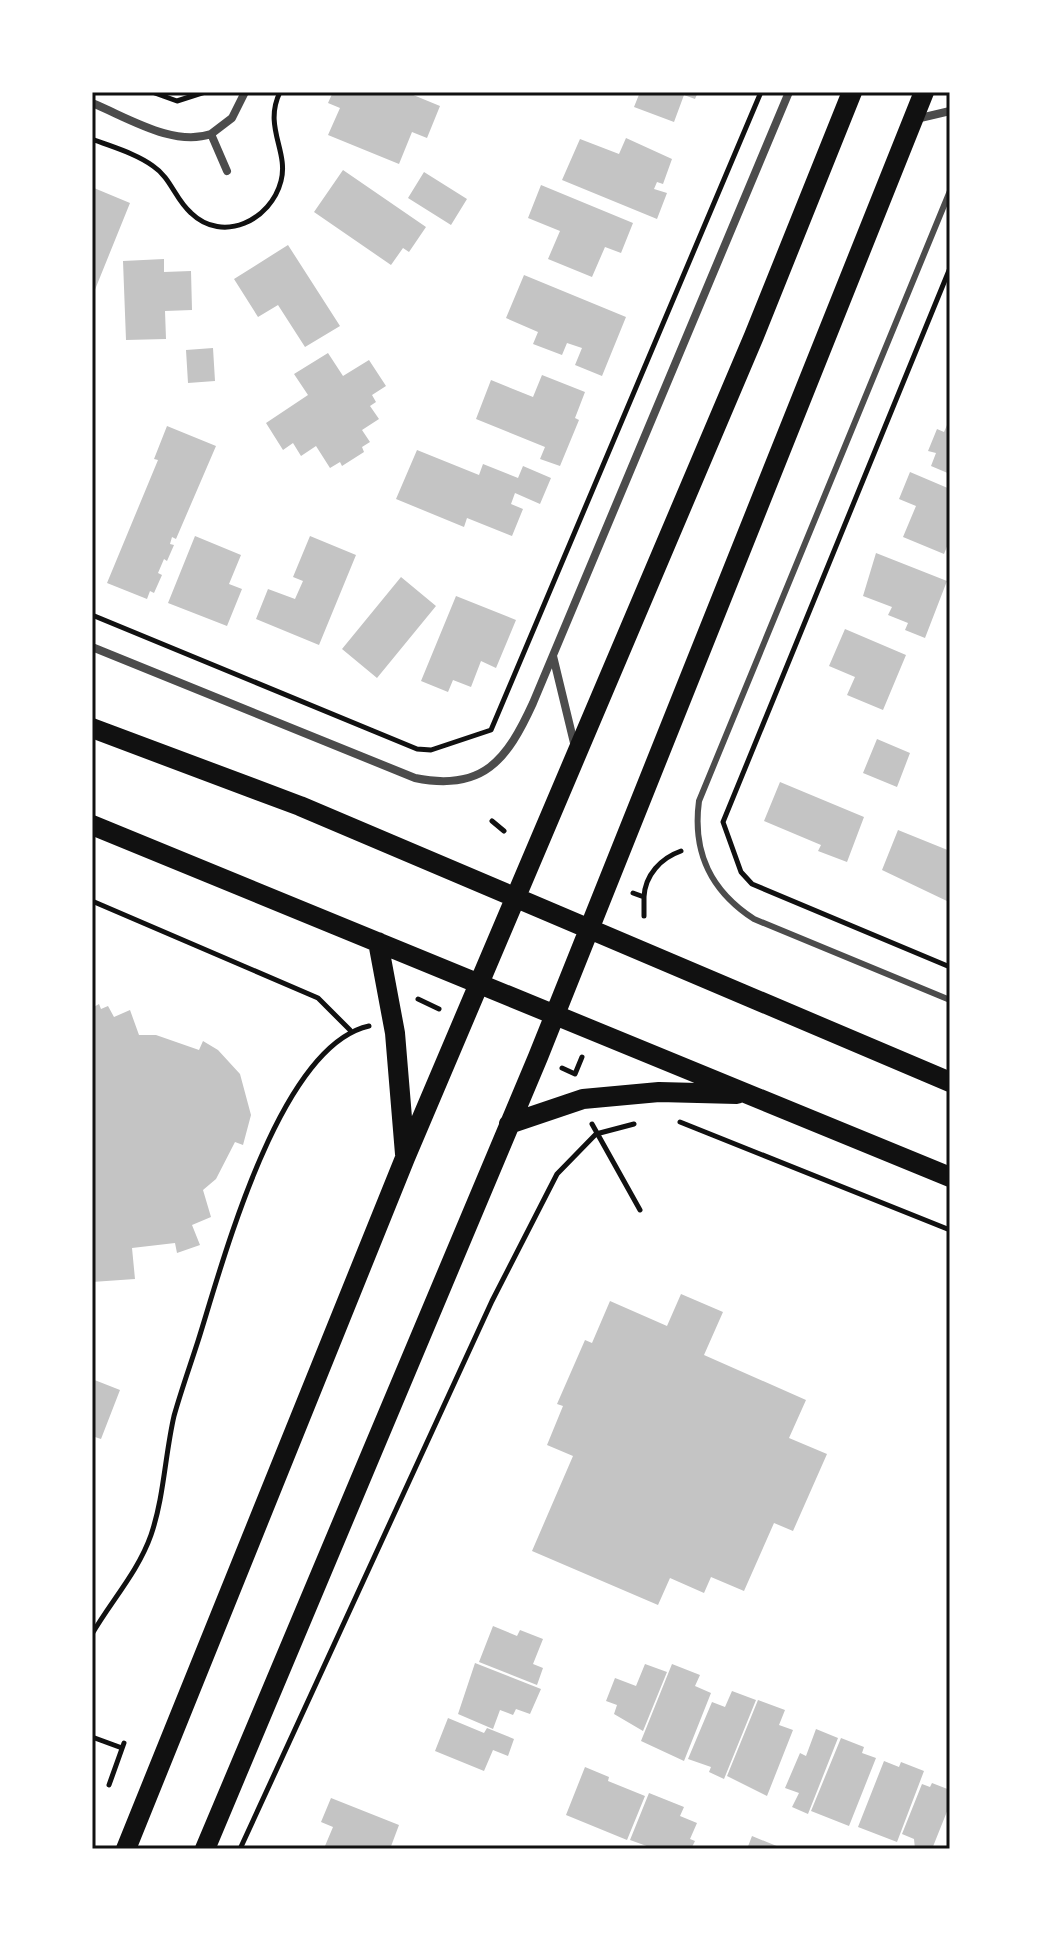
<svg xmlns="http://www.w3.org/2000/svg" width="1042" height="1941" font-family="Signika,sans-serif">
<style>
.building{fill:#c4c4c4}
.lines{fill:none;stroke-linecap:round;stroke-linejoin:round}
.path{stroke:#111;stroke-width:5}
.service{stroke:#4c4c4c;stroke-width:6}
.minor{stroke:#4c4c4c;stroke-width:8}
.primary{stroke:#111;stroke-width:20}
.neatline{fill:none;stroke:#111;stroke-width:3}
</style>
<rect width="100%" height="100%" fill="#fff"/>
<path class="building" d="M 333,92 L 406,92 L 440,106 L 427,138 L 412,132 L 399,164 L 328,135 L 340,108 L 328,103 Z
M 640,92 L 698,92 L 695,99 L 684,95 L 674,122 L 634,107 Z
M 626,138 L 672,159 L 663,184 L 657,182 L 654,189 L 667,193 L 657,219 L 562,180 L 580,139 L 619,154 Z
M 343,170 L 426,227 L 409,252 L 403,248 L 391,265 L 314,212 Z
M 424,172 L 467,199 L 451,225 L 408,198 Z
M 541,185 L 633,223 L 621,253 L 605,247 L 592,277 L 548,259 L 560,231 L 528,218 Z
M 94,188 L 130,203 L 92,297 L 92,192 Z
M 288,245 L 340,326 L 305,347 L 278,305 L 258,317 L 234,279 Z
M 164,259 L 164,272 L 191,271 L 192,310 L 165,311 L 166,339 L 126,340 L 123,261 Z
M 524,275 L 626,317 L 602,376 L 575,365 L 582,348 L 567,343 L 562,355 L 533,344 L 538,332 L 506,318 Z
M 213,348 L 215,381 L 188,383 L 186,350 Z
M 328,353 L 343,376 L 369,360 L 386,386 L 372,395 L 376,402 L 370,406 L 379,419 L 362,430 L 370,442 L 362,447 L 364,452 L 342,466 L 340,462 L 330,468 L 316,446 L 301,456 L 293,443 L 283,450 L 266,423 L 308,395 L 294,374 Z
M 542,375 L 585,392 L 575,418 L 579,420 L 560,466 L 540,459 L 545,447 L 476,419 L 491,380 L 533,397 Z
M 950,418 L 950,474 L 931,466 L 936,453 L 928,451 L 937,429 L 944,432 Z
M 167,426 L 216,446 L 176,539 L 172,537 L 170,544 L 174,545 L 167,561 L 164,559 L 158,573 L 162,575 L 154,593 L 150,591 L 147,599 L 107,583 L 158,460 L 154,459 Z
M 417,450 L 479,475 L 483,464 L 518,478 L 523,466 L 551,478 L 540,504 L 515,493 L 511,504 L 523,509 L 512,536 L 467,518 L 464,527 L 396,499 Z
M 910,472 L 950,489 L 950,539 L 944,554 L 903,537 L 916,506 L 899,499 Z
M 195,536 L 241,555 L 229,584 L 242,589 L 227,626 L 168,603 Z
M 310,536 L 356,555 L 319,645 L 256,619 L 268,589 L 295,599 L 303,581 L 293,577 Z
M 876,553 L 947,581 L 925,638 L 905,630 L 908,623 L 888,615 L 892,607 L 863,596 Z
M 401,577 L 436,606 L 377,678 L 342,649 Z
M 456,596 L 516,620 L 496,668 L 481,661 L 471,687 L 453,680 L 448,692 L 421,681 Z
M 845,629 L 906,655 L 883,710 L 847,695 L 855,677 L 829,666 Z
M 877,739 L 910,753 L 897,787 L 863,773 Z
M 780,782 L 864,817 L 847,862 L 818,851 L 821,845 L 764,821 Z
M 898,830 L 950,851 L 949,902 L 882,870 Z
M 99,1004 L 101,1009 L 108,1006 L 114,1017 L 130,1010 L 139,1035 L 156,1035 L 199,1050 L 203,1041 L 218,1050 L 240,1074 L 251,1115 L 243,1145 L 235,1142 L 216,1179 L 203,1190 L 211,1217 L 192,1225 L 200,1245 L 177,1253 L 175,1243 L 132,1248 L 135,1279 L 92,1282 L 92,1008 Z
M 681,1294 L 723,1312 L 704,1355 L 806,1400 L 789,1438 L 827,1454 L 793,1531 L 774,1523 L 744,1591 L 711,1577 L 704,1593 L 670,1578 L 658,1605 L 532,1551 L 573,1456 L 547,1445 L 563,1406 L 557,1404 L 585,1340 L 592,1343 L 610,1301 L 667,1326 Z
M 92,1379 L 120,1390 L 101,1439 L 92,1436 Z
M 493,1626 L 517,1636 L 520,1630 L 543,1639 L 533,1664 L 543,1668 L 537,1685 L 479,1662 Z
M 475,1663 L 541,1689 L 530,1714 L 516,1709 L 513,1715 L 500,1710 L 493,1729 L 458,1714 Z
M 645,1664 L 667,1672 L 643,1731 L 614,1714 L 617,1705 L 606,1701 L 615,1678 L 636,1686 Z
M 672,1664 L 700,1675 L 695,1686 L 711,1693 L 684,1761 L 641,1741 Z
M 732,1691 L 756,1700 L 724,1779 L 709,1772 L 711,1767 L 688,1759 L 712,1702 L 725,1707 Z
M 758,1700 L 785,1710 L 779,1725 L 793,1730 L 767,1796 L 727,1776 Z
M 448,1718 L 484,1733 L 487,1728 L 514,1739 L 508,1756 L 493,1750 L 484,1771 L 435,1751 Z
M 816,1729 L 838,1738 L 808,1814 L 792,1807 L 799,1793 L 785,1788 L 800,1753 L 806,1756 Z
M 841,1738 L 864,1747 L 862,1753 L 876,1758 L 849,1826 L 811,1811 Z
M 884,1761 L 899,1767 L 901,1762 L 924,1771 L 897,1842 L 858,1827 Z
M 585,1767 L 609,1777 L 608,1781 L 645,1796 L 627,1840 L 566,1815 Z
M 932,1783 L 950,1790 L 950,1804 L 932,1849 L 915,1849 L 914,1839 L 902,1834 L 922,1784 L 930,1787 Z
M 649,1793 L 684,1807 L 680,1816 L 697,1823 L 690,1839 L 695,1841 L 691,1849 L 655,1849 L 630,1840 Z
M 331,1798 L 399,1825 L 390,1849 L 333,1849 L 325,1846 L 333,1827 L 321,1822 Z
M 752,1836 L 784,1849 L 747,1849 Z"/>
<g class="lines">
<path class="path" d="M 152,92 L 177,101 L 205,92
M 92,139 C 112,147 135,153 153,166 C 171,178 175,199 191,213 C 223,244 271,220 281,181 C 289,151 263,127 280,92
M 950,268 L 723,822 L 741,872 L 752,884 L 950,967
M 92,615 L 417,749 L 431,750 L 491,730 L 761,92
M 492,821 L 504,831
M 633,893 L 644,897 L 644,916
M 644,897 C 645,875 661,858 681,851
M 92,901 L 318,998 L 350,1030
M 418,999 L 439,1009
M 562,1068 L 575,1074 L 582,1057
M 680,1122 L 950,1230
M 592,1124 L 640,1210
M 92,1634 C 111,1601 138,1572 151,1535 C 164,1497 165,1455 174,1416 C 181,1391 190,1366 198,1341 C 223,1262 279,1046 369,1026
M 92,1737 L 122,1748
M 109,1785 L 124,1743
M 240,1849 L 492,1301 L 557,1174 L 596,1134 L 634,1124"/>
<path class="service" d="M 950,191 L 699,801 C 692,853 711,891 754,919 L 950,1000"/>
<path class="minor" d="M 92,103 C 127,117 173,147 211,134
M 916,119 L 950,111
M 227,171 L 211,134 L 232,118 L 245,92
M 92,647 L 415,778 C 483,792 507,760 533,703 L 789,92
M 553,656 L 575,747"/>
<path class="primary" d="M 92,728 L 300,806 L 950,1082
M 92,825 L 950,1177
M 378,942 L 395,1033 L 405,1154
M 509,1124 L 583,1099 L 659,1092 L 737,1094
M 126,1849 L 405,1158 L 754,336 L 852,92
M 205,1849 L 538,1057 L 924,92"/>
</g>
<rect width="1042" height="1941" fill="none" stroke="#ffffff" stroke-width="188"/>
<rect x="94" y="94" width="854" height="1753" class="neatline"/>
</svg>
